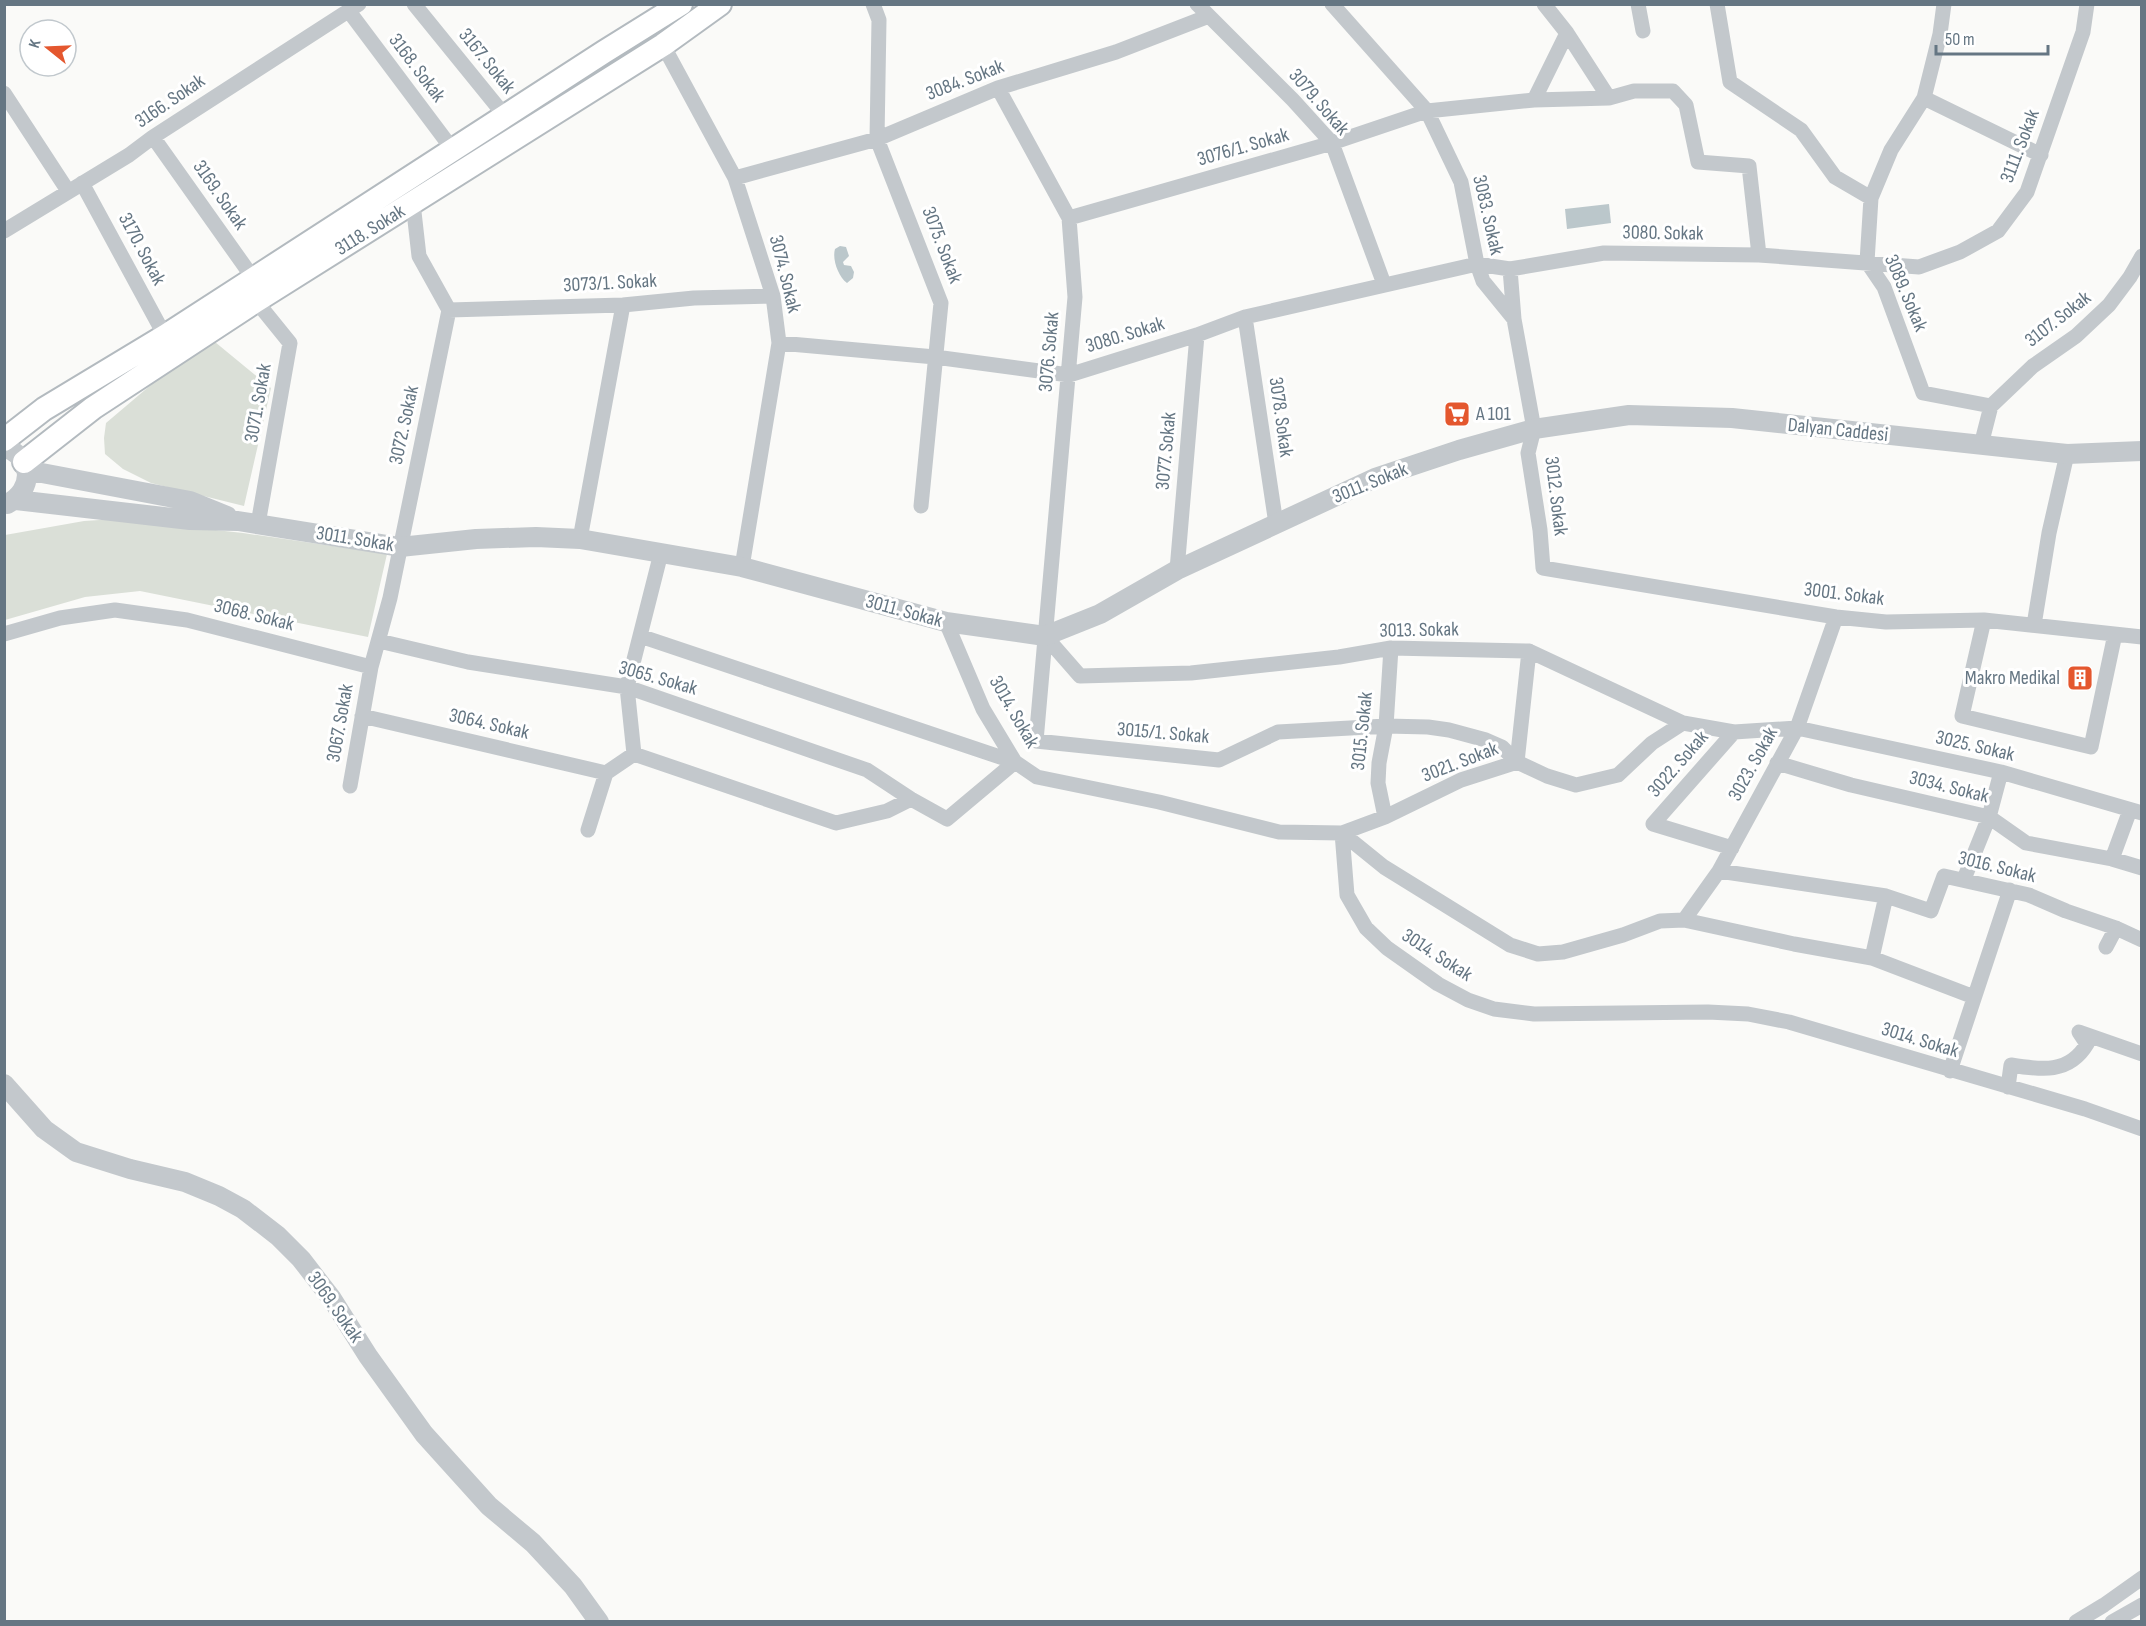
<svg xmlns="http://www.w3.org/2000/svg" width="2146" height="1626" font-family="'Sofia Sans Condensed',sans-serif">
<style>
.green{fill:#dadfd7}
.water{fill:#bbc7cb}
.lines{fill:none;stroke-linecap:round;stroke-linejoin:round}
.secondary-casing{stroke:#b3babf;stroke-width:26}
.minor{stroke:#c3c8cc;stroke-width:15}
.tertiary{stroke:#c3c8cc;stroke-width:20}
.secondary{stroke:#fff;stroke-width:22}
.labels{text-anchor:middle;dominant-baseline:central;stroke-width:6;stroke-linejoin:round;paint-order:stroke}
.street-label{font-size:20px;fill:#657683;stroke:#fff}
.poi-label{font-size:20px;fill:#657683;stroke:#fff;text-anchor:start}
</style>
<rect width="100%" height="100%" fill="#fafaf8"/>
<path class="green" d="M 215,342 L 271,388 L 244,506 L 151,483 L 123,469 L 105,454 L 104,438 L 106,423 L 152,384 Z
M 115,519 L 243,533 L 387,554 L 368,637 L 140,591 L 85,597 L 5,620 L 5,535 L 84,521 Z"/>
<path class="water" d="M 1609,204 L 1611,223 L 1567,229 L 1565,209 Z
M 840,246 L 846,247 L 849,256 L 843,262 L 844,265 L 851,266 L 854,272 L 853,278 L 847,283 C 838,276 832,259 835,249 Z"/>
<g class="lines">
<defs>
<path id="secondary" d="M 4,440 L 44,409 L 165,336 L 604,52 L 681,4
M 24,462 L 93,408 L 256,301 L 663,45 L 720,4"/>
</defs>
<use href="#secondary" class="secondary-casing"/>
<path class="minor" d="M 414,4 L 505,116
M 873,4 L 879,20 L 877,139 L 941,303 L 921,506
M 1197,4 L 1293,100 L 1332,143 L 1384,284
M 1332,4 L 1427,111 L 1461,182 L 1477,264 L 1483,281 L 1514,319 L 1534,429 L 1528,453 L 1540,530 L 1543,568 L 1836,617 L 1886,622 L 1984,620 L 2142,637
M 1544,4 L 1567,33 L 1609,98
M 1638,4 L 1643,31
M 1717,4 L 1730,82 L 1801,130 L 1835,177 L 1871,198
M 1944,4 L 1940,34 L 1924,98 L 1891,150 L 1871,198 L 1867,262 L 1884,287 L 1923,393 L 1991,406
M 348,10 L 453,150
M 1567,33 L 1534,100 L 1609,98 L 1634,91 L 1673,91 L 1686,105 L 1698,162 L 1749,166 L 1759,255
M 663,45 L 735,178 L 773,296 L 779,343 L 742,567
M 998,88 L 1069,218 L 1075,297 L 1036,741 L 1219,760 L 1278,732 L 1386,726 L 1428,727 L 1449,730 L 1486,740 L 1502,747 L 1517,762
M 4,93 L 68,191
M 1924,98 L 2041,155
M 153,137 L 253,278
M 735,178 L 877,139 L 998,88 L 1116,52 L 1209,16
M 82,183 L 165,336
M 413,203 L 419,256 L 449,310
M 1069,218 L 1332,143 L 1427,111 L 1534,100
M 4,231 L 129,155 L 153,137 L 359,4
M 256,301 L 290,343 L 258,524
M 449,310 L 623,305 L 694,298 L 773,296
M 1245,317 L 1276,524
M 1514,319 L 1510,269 L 1604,253 L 1759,255 L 1919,267 L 1960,252 L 1998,231 L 2027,192 L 2083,32 L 2087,4
M 779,343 L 935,357 L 1069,375 L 1197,335 L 1245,317 L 1477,264 L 1510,269
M 1991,406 L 2033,366 L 2076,336 L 2109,305 L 2130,277 L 2142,256
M 1981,445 L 1991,406
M 580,539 L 623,305
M 1177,570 L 1197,335
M 1984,620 L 1962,716 L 2091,747 L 2115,634
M 946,622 L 983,709 L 1015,762 L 1037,777 L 1159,802 L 1279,832 L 1342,833 L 1385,817 L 1461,780 L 1517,762 L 1547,776 L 1576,785 L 1618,775 L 1652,743 L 1683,723
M 2034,625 L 2049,533 L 2067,454
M 4,634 L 60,618 L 115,610 L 187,620 L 371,667 L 390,598 L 449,310
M 640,636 L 1015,762
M 1045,636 L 1080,676 L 1191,673 L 1339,657 L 1391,648 L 1529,651 L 1683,723 L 1734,732 L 1797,728 L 2001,772 L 2142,813
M 379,641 L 468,662 L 627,687 L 867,770 L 911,799 L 947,819 L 1015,762
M 362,716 L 606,773
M 634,754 L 836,823 L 887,811 L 911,799
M 1517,762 L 1529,651
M 1777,763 L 1851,785 L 1989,817 L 2026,843 L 2112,859 L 2142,868
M 350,786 L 371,667
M 1385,817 L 1378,783 L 1379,763 L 1386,726 L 1391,648
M 588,830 L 606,773 L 634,754 L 627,687 L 661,553
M 1342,833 L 1347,895 L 1366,928 L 1387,948 L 1438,984 L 1468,1000 L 1494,1009 L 1534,1014 L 1708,1012 L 1748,1014 L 1789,1022 L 2085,1109 L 2142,1129
M 1342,833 L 1384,867 L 1510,945 L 1538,954 L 1563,952 L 1623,935 L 1660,921 L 1684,920 L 1794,944 L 1872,958 L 1974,997
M 1732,848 L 1653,824 L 1734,732
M 2112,859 L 2130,810
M 1719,871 L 1886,896 L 1931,911 L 1944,876 L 2029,895 L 2066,911 L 2116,928 L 2142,940
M 1964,879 L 1989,817 L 2001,772
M 1684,920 L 1719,871 L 1797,728 L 1836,617
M 2106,947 L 2116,928
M 1872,958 L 1886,896
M 1950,1071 L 2010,890
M 2008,1087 L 2011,1065 C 2041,1070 2069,1074 2087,1044 L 2079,1032 L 2142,1054
M 2076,1622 L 2104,1605 L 2142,1578
M 2112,1622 L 2142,1605"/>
<path class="tertiary" d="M 4,447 C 34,458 34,490 7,504
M 26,470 L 190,501 L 227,516
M 16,500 L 190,520 L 238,521 L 400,547 L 476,539 L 536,537 L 580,539 L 742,567 L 946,622 L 1045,636 L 1100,614 L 1177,570 L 1375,478 L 1459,450 L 1534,429 L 1629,415 L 1732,418 L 2067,454 L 2142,451
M 4,1084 L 44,1129 L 76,1152 L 130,1169 L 185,1182 L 219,1196 L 243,1209 L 278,1236 L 301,1259 L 332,1299 L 368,1356 L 424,1434 L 489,1506 L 533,1543 L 573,1586 L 599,1622"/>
<use href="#secondary" class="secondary"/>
</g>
<defs>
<symbol id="supermarket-square" viewBox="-11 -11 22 22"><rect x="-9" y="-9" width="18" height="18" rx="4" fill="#e4572e" stroke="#fff"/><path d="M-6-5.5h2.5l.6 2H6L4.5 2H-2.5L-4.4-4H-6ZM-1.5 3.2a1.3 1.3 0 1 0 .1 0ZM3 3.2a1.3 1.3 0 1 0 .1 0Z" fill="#fff"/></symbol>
<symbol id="building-square" viewBox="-11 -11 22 22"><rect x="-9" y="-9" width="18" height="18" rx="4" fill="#e4572e" stroke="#fff"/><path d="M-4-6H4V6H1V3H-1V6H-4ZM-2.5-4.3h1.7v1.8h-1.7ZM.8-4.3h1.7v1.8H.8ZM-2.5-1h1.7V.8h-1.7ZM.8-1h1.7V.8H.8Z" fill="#fff"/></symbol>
</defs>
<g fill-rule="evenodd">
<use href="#supermarket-square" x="1442" y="399" width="30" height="30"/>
<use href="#building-square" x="2065" y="663" width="30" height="30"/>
</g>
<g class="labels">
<g class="street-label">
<text transform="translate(487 61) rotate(51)">3167. Sokak</text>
<text transform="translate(417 68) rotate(53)">3168. Sokak</text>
<text transform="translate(965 80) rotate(-21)">3084. Sokak</text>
<text transform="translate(170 101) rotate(-34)">3166. Sokak</text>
<text transform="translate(1319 102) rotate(49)">3079. Sokak</text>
<text transform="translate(2020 146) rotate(-69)">3111. Sokak</text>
<text transform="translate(1243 147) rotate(-16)">3076/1. Sokak</text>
<text transform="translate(220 195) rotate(55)">3169. Sokak</text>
<text transform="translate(1488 215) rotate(77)">3083. Sokak</text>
<text transform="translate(370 230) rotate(-32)">3118. Sokak</text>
<text transform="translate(1663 233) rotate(1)">3080. Sokak</text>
<text transform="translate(942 245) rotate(69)">3075. Sokak</text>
<text transform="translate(142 249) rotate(62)">3170. Sokak</text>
<text transform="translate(785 274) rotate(76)">3074. Sokak</text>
<text transform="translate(610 283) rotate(-3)">3073/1. Sokak</text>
<text transform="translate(1906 293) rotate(67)">3089. Sokak</text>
<text transform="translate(2058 319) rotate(-38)">3107. Sokak</text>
<text transform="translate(1125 335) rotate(-17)">3080. Sokak</text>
<text transform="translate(1049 352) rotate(-85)">3076. Sokak</text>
<text transform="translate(258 403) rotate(-80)">3071. Sokak</text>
<text transform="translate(1281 417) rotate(82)">3078. Sokak</text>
<text transform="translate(404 425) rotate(-78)">3072. Sokak</text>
<text transform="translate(1838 430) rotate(6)">Dalyan Caddesi</text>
<text transform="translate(1166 451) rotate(-85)">3077. Sokak</text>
<text transform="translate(1370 483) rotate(-22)">3011. Sokak</text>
<text transform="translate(1556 496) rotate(83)">3012. Sokak</text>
<text transform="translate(355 539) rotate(9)">3011. Sokak</text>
<text transform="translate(1844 594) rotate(7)">3001. Sokak</text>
<text transform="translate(904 611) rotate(15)">3011. Sokak</text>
<text transform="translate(254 615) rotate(14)">3068. Sokak</text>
<text transform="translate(1419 630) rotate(-1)">3013. Sokak</text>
<text transform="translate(658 678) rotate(16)">3065. Sokak</text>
<text transform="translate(1014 712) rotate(60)">3014. Sokak</text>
<text transform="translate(340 723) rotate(-80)">3067. Sokak</text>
<text transform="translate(489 724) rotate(13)">3064. Sokak</text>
<text transform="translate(1362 731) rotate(-84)">3015. Sokak</text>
<text transform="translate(1163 733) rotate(5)">3015/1. Sokak</text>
<text transform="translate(1975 746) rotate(13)">3025. Sokak</text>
<text transform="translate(1460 762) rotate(-21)">3021. Sokak</text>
<text transform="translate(1678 764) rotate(-49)">3022. Sokak</text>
<text transform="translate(1753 764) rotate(-61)">3023. Sokak</text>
<text transform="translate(1949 787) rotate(14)">3034. Sokak</text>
<text transform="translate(1997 867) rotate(14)">3016. Sokak</text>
<text transform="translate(1437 955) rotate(33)">3014. Sokak</text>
<text transform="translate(1920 1040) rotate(17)">3014. Sokak</text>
<text transform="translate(335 1307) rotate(55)">3069. Sokak</text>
</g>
<g class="poi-label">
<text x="1476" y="414">A 101</text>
<text x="2060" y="678" text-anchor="end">Makro Medikal</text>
</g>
</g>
<rect width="2146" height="1626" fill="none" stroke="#657683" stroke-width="12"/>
<g transform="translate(48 48) rotate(288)"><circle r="28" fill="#ffffff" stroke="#c1c8cd" stroke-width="1.5"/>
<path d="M0-4.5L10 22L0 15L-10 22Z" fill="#e4572e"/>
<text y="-9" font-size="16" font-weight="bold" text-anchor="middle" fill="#657683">K</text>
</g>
<path d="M1936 45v9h112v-9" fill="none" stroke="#657683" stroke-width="3"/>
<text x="1945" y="45" font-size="18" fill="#657683" stroke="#ffffff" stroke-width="4.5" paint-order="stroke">50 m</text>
</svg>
